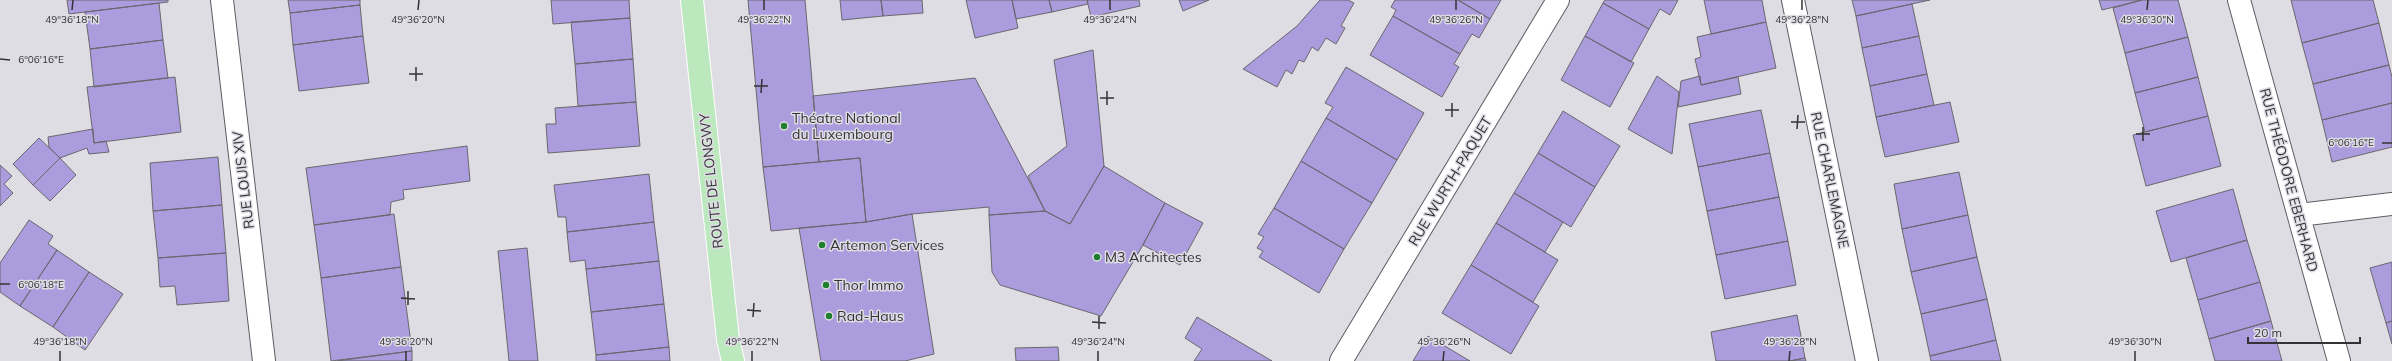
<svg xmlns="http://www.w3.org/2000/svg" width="2392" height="361" font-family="Mulish,sans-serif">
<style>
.building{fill:#ab9cdd;stroke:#69686e}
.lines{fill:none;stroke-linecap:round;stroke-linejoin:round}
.minor-casing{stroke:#5f5d64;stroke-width:24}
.major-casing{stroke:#fff;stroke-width:24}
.minor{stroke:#fff;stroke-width:22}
.major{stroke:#bce8be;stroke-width:22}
.ticks{fill:none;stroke:#333336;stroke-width:1.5}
.poi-dot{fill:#207e30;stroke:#dedde4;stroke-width:1.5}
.labels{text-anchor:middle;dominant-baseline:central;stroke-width:3;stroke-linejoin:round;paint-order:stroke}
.poi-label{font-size:14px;fill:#333336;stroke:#dedde4;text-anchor:start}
.street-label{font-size:14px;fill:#333336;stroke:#dedde4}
.ticks-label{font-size:10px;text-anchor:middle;fill:#333336;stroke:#dedde4;stroke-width:3;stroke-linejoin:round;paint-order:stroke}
</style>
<rect width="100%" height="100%" fill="#dedde4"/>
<path class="building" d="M 67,0 L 168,0 L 168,2 L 69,14 Z
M 288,0 L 360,0 L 360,5 L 290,13 Z
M 551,0 L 629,0 L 630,18 L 553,24 Z
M 748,0 L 805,0 L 819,162 L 763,167 Z
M 840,0 L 881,0 L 883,16 L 842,20 Z
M 881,0 L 922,0 L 923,13 L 883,16 Z
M 966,0 L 1012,0 L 1018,28 L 975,38 Z
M 1012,0 L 1049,0 L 1052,12 L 1016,19 Z
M 1049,0 L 1087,0 L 1088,4 L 1052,12 Z
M 1087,0 L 1139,0 L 1140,6 L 1091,17 Z
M 1179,0 L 1209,0 L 1183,11 Z
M 1320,0 L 1348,0 L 1354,3 L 1341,26 L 1345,28 L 1336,44 L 1326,38 L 1318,51 L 1312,47 L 1304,62 L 1299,60 L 1292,74 L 1286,70 L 1277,87 L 1243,69 L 1297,26 Z
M 1395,0 L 1458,0 L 1490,19 L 1479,38 L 1472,34 L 1460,54 L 1393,16 L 1396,10 L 1391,7 Z
M 1458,0 L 1501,0 L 1490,19 Z
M 1605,0 L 1678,0 L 1670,15 L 1660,9 L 1649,29 L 1603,3 Z
M 1704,0 L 1762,0 L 1766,22 L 1711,34 Z
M 1852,0 L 1930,0 L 1856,16 Z
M 2099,0 L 2142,0 L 2102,10 Z
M 2142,0 L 2178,0 L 2188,37 L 2125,53 L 2113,8 Z
M 2291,0 L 2373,0 L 2379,23 L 2302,43 Z
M 159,3 L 163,40 L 90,49 L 85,12 Z
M 1603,3 L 1649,29 L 1631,62 L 1585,36 Z
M 1912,4 L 1919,36 L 1862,48 L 1856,16 Z
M 360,5 L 363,36 L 293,45 L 290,13 Z
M 1393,16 L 1460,54 L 1454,64 L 1459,67 L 1442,97 L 1370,55 Z
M 630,18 L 633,59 L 575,64 L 571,22 Z
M 1766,22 L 1776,68 L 1701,85 L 1695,59 L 1701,57 L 1697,37 Z
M 2379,23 L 2389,65 L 2313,84 L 2302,43 Z
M 363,36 L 369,83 L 299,91 L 293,45 Z
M 1585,36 L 1634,63 L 1610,107 L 1561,80 Z
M 1919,36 L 1927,74 L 1870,86 L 1862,48 Z
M 2188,37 L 2198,77 L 2135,93 L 2125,53 Z
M 163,40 L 168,78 L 94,87 L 90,49 Z
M 1093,50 L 1104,166 L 1070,224 L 1045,211 L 1028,176 L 1067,146 L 1054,60 Z
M 633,59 L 636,102 L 578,106 L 575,64 Z
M 2389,65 L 2392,77 L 2392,103 L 2322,120 L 2313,84 Z
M 1346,67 L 1424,113 L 1397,160 L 1326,118 L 1333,107 L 1325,103 Z
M 1927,74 L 1934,105 L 1876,117 L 1870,86 Z
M 1657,76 L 1679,92 L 1672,154 L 1628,129 Z
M 1700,76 L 1701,85 L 1738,77 L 1741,94 L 1678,107 L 1681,81 Z
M 175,77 L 181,132 L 94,143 L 87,87 Z
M 2198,77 L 2208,116 L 2145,132 L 2135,93 Z
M 975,78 L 1045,211 L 989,215 L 989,207 L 912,214 L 866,222 L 860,158 L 819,162 L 813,96 Z
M 636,102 L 640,146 L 548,153 L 546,124 L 556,124 L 555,108 Z
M 1950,102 L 1959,142 L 1885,157 L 1876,117 Z
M 2392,103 L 2392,147 L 2332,162 L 2322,120 Z
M 1761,110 L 1770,153 L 1698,167 L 1689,124 Z
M 1563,111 L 1620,146 L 1595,187 L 1538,153 Z
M 2208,116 L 2221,166 L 2146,186 L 2133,135 Z
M 1326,118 L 1397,160 L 1372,203 L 1301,161 Z
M 93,129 L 94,143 L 106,141 L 109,152 L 89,154 L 87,148 L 60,158 L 49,147 L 48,137 Z
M 39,138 L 60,158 L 33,185 L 13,164 Z
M 467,146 L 470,181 L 403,190 L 404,199 L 391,202 L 390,215 L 314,225 L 306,168 Z
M 1538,153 L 1595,187 L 1571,227 L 1514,193 Z
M 1770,153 L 1779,197 L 1707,211 L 1698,167 Z
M 218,157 L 222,205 L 153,211 L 150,163 Z
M 60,158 L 76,175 L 50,201 L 33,185 Z
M 860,158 L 866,222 L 771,231 L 763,167 Z
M 1301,161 L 1372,203 L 1344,249 L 1274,208 Z
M 0,165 L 12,176 L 4,184 L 13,193 L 0,206 Z
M 1104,166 L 1165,203 L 1143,245 L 1101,316 L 1000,285 L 992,272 L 989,215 L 1045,211 L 1070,224 Z
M 1959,172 L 1968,215 L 1902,229 L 1894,184 Z
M 649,174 L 654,222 L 567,232 L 566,217 L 558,217 L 554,185 Z
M 2233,189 L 2247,240 L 2171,262 L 2156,211 Z
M 1514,193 L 1563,222 L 1545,252 L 1496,223 Z
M 1779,197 L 1788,241 L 1716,255 L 1707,211 Z
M 1165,203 L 1203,223 L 1180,265 L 1143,245 Z
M 222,205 L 226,253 L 158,258 L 153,211 Z
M 1274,208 L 1344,249 L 1319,293 L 1259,257 L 1263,251 L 1257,248 L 1264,237 L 1258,234 Z
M 394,214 L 401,267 L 321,278 L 314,225 Z
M 912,214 L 934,354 L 905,361 L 821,361 L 799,228 L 866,222 Z
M 1968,215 L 1977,257 L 1911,272 L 1902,229 Z
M 29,220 L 53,236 L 48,244 L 57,250 L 20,306 L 0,292 L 0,263 Z
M 654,222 L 659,261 L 586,269 L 585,260 L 570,262 L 567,232 Z
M 1496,223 L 1558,260 L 1533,302 L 1471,265 Z
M 2247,240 L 2260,282 L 2198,300 L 2186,258 Z
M 1788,241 L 1796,285 L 1725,299 L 1716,255 Z
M 527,248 L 538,361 L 509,361 L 498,251 Z
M 57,250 L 89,272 L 53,327 L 20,306 Z
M 226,253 L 229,301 L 177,305 L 175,286 L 160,287 L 158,258 Z
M 1977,257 L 1987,299 L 1921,314 L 1911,272 Z
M 659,261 L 664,304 L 591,312 L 586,269 Z
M 2392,262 L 2392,321 L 2386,323 L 2370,268 Z
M 1471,265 L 1539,306 L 1511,354 L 1442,313 Z
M 401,267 L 412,351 L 331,361 L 321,278 Z
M 89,272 L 123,294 L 85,350 L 53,327 Z
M 2260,282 L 2271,321 L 2209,339 L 2198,300 Z
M 1987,299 L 1996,340 L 1930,356 L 1921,314 Z
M 664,304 L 669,347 L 596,355 L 591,312 Z
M 1797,315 L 1805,358 L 1790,361 L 1716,361 L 1711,332 Z
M 1197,317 L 1272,361 L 1194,361 L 1202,349 L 1185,338 Z
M 2271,321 L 2282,361 L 2215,361 L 2209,339 Z
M 2392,321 L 2392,344 L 2386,323 Z
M 1428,336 L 1470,361 L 1413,361 Z
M 1996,340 L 2001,361 L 1931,361 L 1930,356 Z
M 669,347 L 670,361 L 596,361 L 596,355 Z
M 1058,347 L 1059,361 L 1016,361 L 1015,348 Z
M 412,351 L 412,361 L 337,361 Z
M 1805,358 L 1806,361 L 1790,361 Z"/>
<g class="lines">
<defs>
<path id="minor" d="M 222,0 L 264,361
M 1793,0 L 1867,361
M 2239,0 L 2339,361
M 2299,215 L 2392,204
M 1341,361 L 1558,0"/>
<path id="major" d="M 692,0 L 728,340 L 733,361"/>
</defs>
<use href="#minor" class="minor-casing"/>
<use href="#major" class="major-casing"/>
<use href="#minor" class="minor"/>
<use href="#major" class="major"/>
</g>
<path class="ticks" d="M 72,10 L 73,0M 418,10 L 419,0M 764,10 L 764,0M 1110,10 L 1110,0M 1456,10 L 1456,0M 1802,10 L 1802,0M 2147,10 L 2148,0M 0,59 L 10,60M 409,74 L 423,74M 416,81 L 416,67M 754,86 L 768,86M 761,93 L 762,79M 1100,98 L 1114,98M 1107,105 L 1107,91M 1445,110 L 1459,110M 1452,117 L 1452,103M 1791,122 L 1805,122M 1797,129 L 1798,115M 2136,134 L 2150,134M 2143,141 L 2143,127M 2382,143 L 2392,143M 0,284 L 10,284M 401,298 L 415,299M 408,305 L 408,291M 747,310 L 761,311M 753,317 L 754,303M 1092,322 L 1106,323M 1099,329 L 1099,316M 60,361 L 60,351M 406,361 L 406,351M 752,361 L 752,351M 1098,361 L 1098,351M 1443,361 L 1444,351M 1789,361 L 1790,351M 2135,361 L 2135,351"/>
<g class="poi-dot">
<circle cx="784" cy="126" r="4"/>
<circle cx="822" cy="245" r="4"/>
<circle cx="1097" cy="257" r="4"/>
<circle cx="826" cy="285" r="4"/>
<circle cx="829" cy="316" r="4"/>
</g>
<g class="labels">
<g class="poi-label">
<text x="792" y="118">Théatre National<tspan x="792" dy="16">du Luxembourg</tspan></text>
<text x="830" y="245">Artemon Services</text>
<text x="1105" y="257">M3 Architectes</text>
<text x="834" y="285">Thor Immo</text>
<text x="837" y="316">Rad-Haus</text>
</g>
<g class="street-label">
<text transform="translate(243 180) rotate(-97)">RUE LOUIS XIV</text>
<text transform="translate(1830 180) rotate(78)">RUE CHARLEMAGNE</text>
<text transform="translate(2289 180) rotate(75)">RUE THÉODORE EBERHARD</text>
<text transform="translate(711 181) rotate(-96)">ROUTE DE LONGWY</text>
<text transform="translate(1450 181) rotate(-59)">RUE WURTH-PAQUET</text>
</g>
</g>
<g class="ticks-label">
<text x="72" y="23">49°36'18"N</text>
<text x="418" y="23">49°36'20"N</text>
<text x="764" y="23">49°36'22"N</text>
<text x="1110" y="23">49°36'24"N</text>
<text x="1456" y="23">49°36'26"N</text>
<text x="1802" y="23">49°36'28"N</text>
<text x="2147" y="23">49°36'30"N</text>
<text x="41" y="63">6°06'16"E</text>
<text x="2351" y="146">6°06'16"E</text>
<text x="41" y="288">6°06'18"E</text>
<text x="60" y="345">49°36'18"N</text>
<text x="406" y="345">49°36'20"N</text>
<text x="752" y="345">49°36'22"N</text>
<text x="1098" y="345">49°36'24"N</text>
<text x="1444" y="345">49°36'26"N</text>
<text x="1790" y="345">49°36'28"N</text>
<text x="2135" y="345">49°36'30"N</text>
</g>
<path d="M2248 337v6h112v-6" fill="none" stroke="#333336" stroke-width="2"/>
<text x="2254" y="337" font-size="12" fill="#333336" stroke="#dedde4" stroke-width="3" paint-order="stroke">20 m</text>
</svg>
